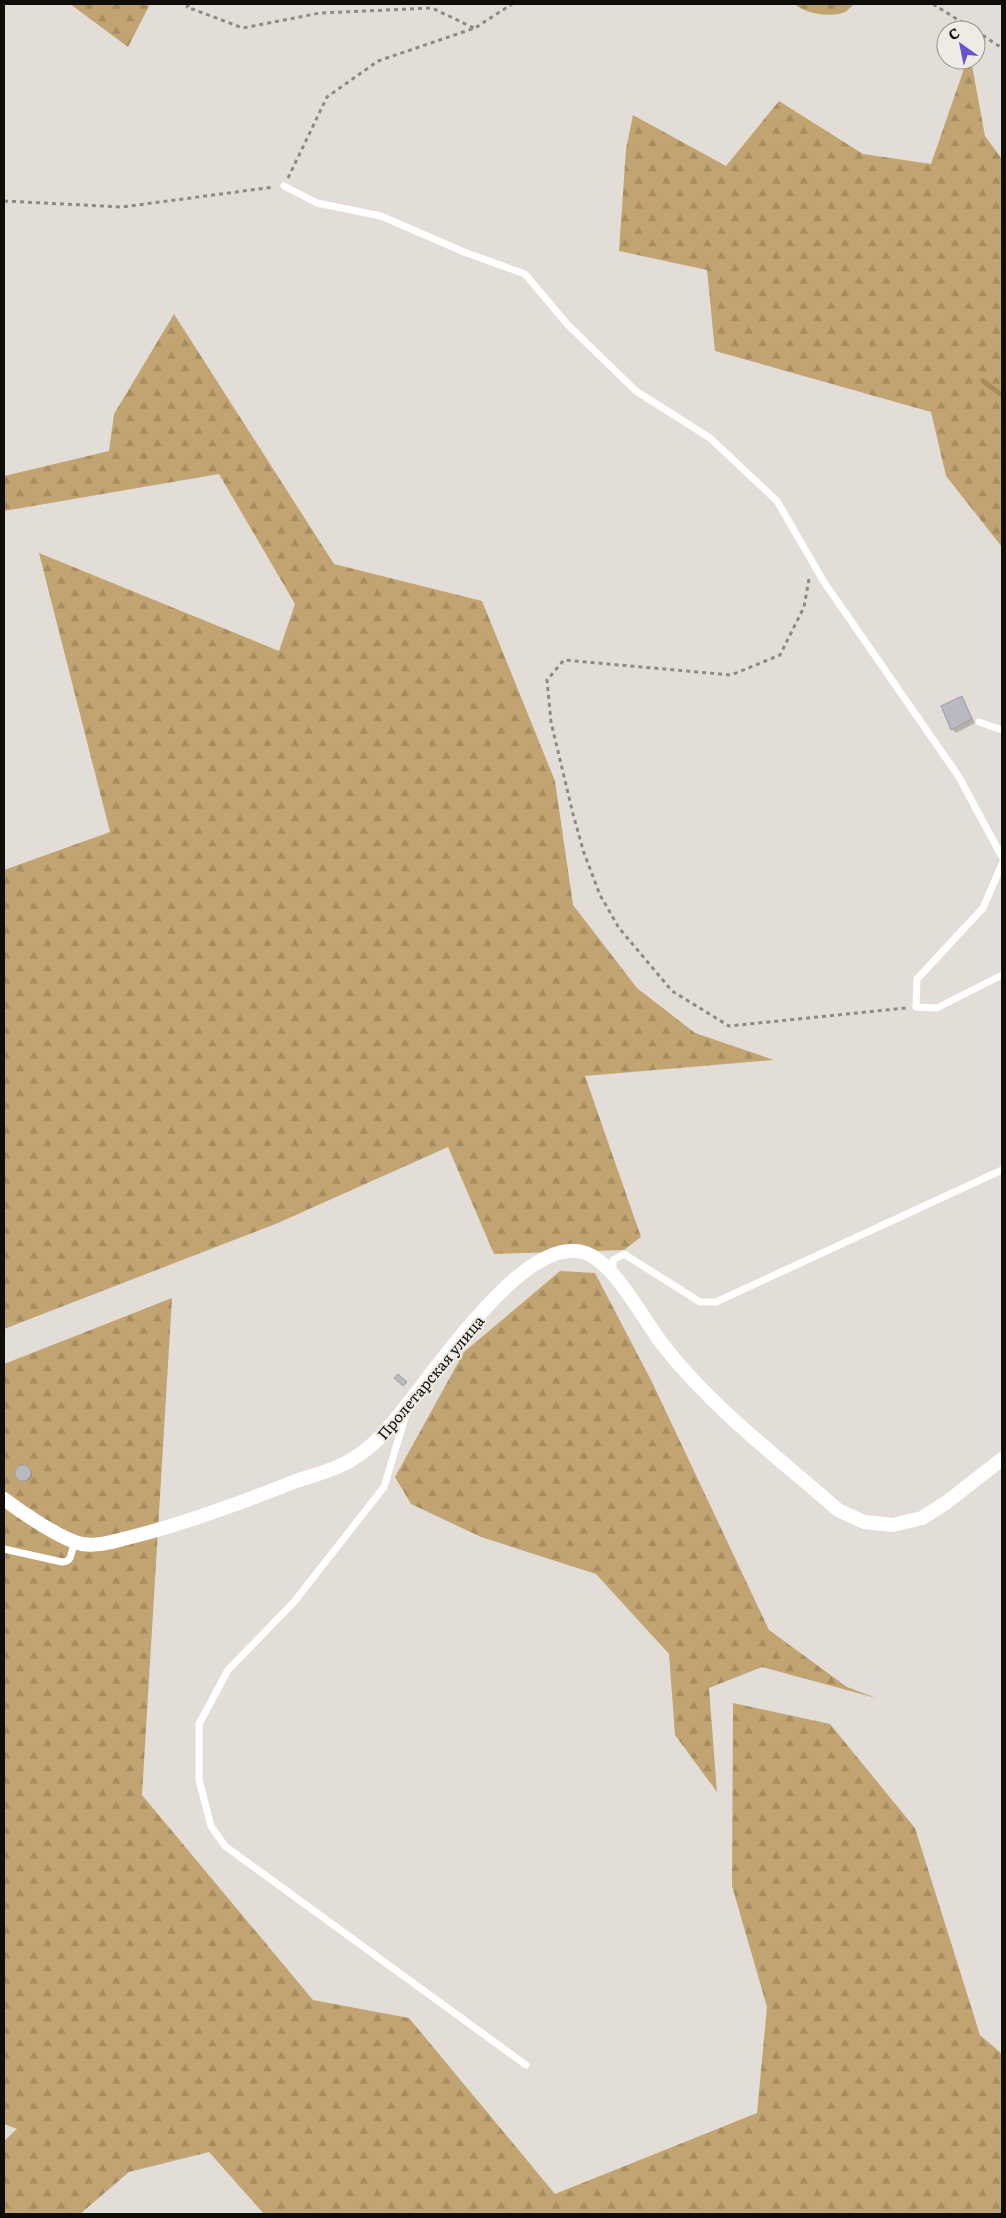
<svg xmlns="http://www.w3.org/2000/svg" width="1006" height="2218" font-family="Literata,serif">
<style>
.forest{fill:url(#forest-firs)}
.shadow{fill:#0003}
.lines{fill:none;stroke-linecap:round;stroke-linejoin:round}
.stream{stroke:#a88b59;stroke-width:5}
.building{fill:#b9b9c1;stroke:#9d9da4}
.path{stroke:#8c8a84;stroke-width:3;stroke-dasharray:4 4;stroke-linecap:butt}
.lane{stroke:#fff;stroke-width:7}
.street{stroke:#fff;stroke-width:14}
.labels{text-anchor:middle;dominant-baseline:central;stroke-width:4.5;stroke-linejoin:round;paint-order:stroke}
.street-label{font-size:15px;fill:#0e0d0a;stroke:#efebe4}
</style>
<defs>
<pattern id="forest-firs" width="22" height="20" patternUnits="userSpaceOnUse" patternTransform="scale(1.25)"><rect width="22" height="20" fill="#c2a472"/><path d="M5 1l3.5 6h-7zM16 11l3.5 6h-7z" fill="#a68c61"/></pattern>
</defs>
<rect width="100%" height="100%" fill="#e2ded7"/>
<path class="forest" d="M 70,4 L 146,4 L 149,6 L 128,47 Z
M 795,4 L 855,4 C 852,6 848,10 845,12 C 831,18 805,14 795,4 Z
M 967,60 L 971,60 L 985,136 L 1002,159 L 1002,547 L 946,476 L 931,412 L 715,351 L 707,270 L 619,251 L 626,149 L 633,115 L 726,166 L 779,101 L 863,154 L 931,164 Z
M 174,314 L 334,564 L 482,601 L 555,781 L 573,905 L 637,988 L 695,1033 L 774,1060 L 585,1076 L 641,1237 L 624,1250 L 494,1254 L 448,1147 L 278,1223 L 4,1329 L 4,870 L 110,832 L 39,553 L 279,651 L 295,604 L 219,474 L 4,511 L 4,476 L 109,451 L 114,414 Z
M 560,1271 L 595,1273 L 652,1382 L 769,1630 L 847,1687 L 876,1698 L 762,1667 L 709,1688 L 717,1792 L 675,1735 L 669,1654 L 596,1574 L 481,1537 L 411,1504 L 395,1477 L 464,1352 Z
M 172,1298 L 142,1795 L 313,2000 L 409,2018 L 555,2194 L 757,2113 L 767,2007 L 732,1886 L 733,1703 L 830,1724 L 915,1828 L 980,2035 L 1002,2054 L 1002,2214 L 264,2214 L 209,2152 L 129,2172 L 80,2214 L 4,2214 L 4,2141 L 17,2129 L 4,2124 L 4,1364 Z"/>
<path class="shadow" d="M 962,697 L 975,723 L 956,733 L 952,729 Z
M18 1474a7 7 0 1 1 14 0a7 7 0 1 1-14 0Z"/>
<g class="lines">
<path class="stream" d="M 983,381 L 1002,395"/>
</g>
<path class="building" d="M 962,696 L 972,719 L 951,730 L 941,706 Z
M 398,1374 L 407,1382 L 403,1386 L 394,1378 Z
M15 1473a8 8 0 1 1 16 0a8 8 0 1 1-16 0Z"/>
<g class="lines">
<path class="path" d="M 189,4 L 187,7 L 243,28 L 320,13 L 432,8 L 474,28
M 933,4 L 974,30
M 976,31 L 1002,48
M 288,178 L 327,97 L 378,61 L 475,28 L 512,4
M 4,201 L 122,207 L 274,187
M 809,579 L 804,607 L 780,655 L 731,675 L 564,660 L 547,680 L 551,722 L 573,814 L 584,853 L 600,895 L 619,928 L 672,991 L 729,1026 L 906,1008"/>
<path class="lane" d="M 284,186 L 317,203 L 381,216 L 464,252 L 525,274 L 568,325 L 636,391 L 710,438 L 777,501 L 824,582 L 959,777 L 1002,857
M 979,722 L 1002,730
M 1002,864 L 983,908 L 917,979 L 916,1007 L 937,1008 L 1002,975
M 613,1273 L 613,1260 L 624,1254 L 700,1302 L 716,1302 L 1002,1170
M 407,1411 L 384,1487 L 294,1602 L 228,1670 L 199,1724 L 199,1780 L 211,1826 L 225,1846 L 526,2065
M 4,1549 L 62,1562 C 72,1561 70,1556 73,1548 L 80,1544"/>
<path class="street" d="M 4,1499 C 21,1512 62,1540 82,1544 C 100,1547 118,1540 135,1536 C 190,1522 243,1502 296,1481 C 314,1475 335,1470 351,1460 C 359,1455 369,1448 376,1441 C 419,1401 519,1229 586,1253 C 617,1265 645,1324 667,1350 C 715,1410 780,1459 838,1510 L 864,1522 L 893,1525 L 922,1518 L 947,1502 L 1002,1459"/>
</g>
<g class="labels">
<g class="street-label">
<text transform="translate(430 1377) rotate(-50)">Пролетарская улица</text>
</g>
</g>
<rect width="1006" height="2218" fill="none" stroke="#0e0d0a" stroke-width="10"/>
<g transform="translate(961 45) rotate(327)"><circle r="24" fill="#efebe4" stroke="#95928d"/>
<path d="M0-4L9 19L0 12L-9 19Z" fill="#6a52cb"/>
<text y="-8" font-size="14" font-weight="bold" text-anchor="middle" fill="#0e0d0a">С</text>
</g>
</svg>
